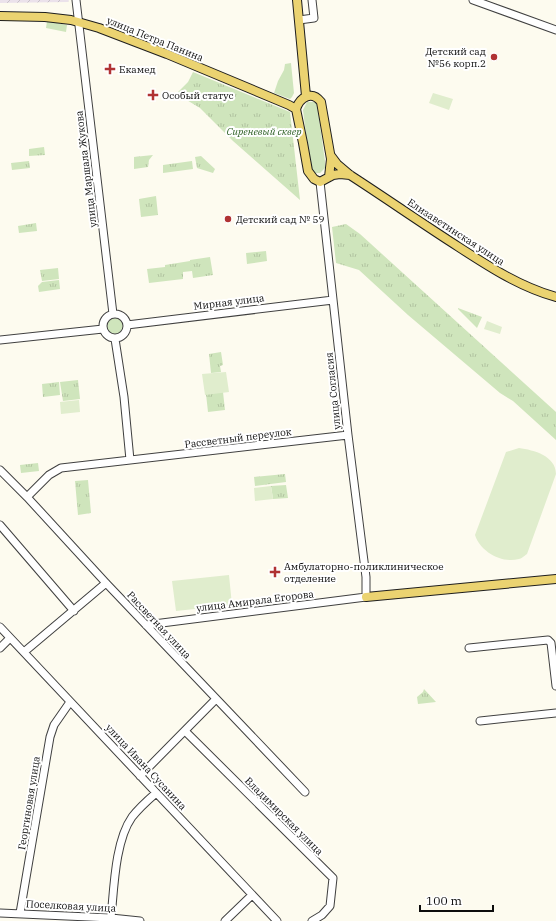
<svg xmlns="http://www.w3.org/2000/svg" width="556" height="921" font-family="'IBM Plex Serif',serif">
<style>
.industrial{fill:url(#industrial-furrows)}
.grass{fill:#cfe5bc}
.park{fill:url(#park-tufts)}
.pitch{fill:#e0edcd}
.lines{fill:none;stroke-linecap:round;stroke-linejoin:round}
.minor-casing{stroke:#404040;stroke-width:9}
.major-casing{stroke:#1e1e1e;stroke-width:10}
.minor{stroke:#fff;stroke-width:7}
.major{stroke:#ebd371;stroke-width:8}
.poi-dot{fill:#b03233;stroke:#fff;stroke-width:1.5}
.labels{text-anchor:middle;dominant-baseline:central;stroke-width:4;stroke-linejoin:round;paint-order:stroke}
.street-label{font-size:10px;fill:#0d0d0d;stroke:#fff}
.poi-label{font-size:10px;fill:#0d0d0d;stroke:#fff;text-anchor:start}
.park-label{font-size:10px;font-style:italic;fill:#2d5f24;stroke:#fff}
</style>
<defs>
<pattern id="industrial-furrows" width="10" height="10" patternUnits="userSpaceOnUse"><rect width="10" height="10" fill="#ebe2eb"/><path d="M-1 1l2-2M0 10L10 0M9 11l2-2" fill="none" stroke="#c8c1c8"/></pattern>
<pattern id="park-tufts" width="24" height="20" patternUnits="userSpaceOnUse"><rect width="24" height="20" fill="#cfe5bc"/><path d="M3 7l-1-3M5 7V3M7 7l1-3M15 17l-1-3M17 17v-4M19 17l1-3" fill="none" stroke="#b1c3a0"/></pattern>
</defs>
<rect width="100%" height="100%" fill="#fdfbef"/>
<path class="industrial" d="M 0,0 L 69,0 L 68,2 L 0,3 Z"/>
<path class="grass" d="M 47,21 L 67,25 L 66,32 L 46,28 Z
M 291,63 L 294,93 L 292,97 L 290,99 L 274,93 L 278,81 L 284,70 L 285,64 Z
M 307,102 L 314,102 L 317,104 L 325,161 L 325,168 L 320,173 L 314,173 L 310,167 L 303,110 Z
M107 326a8 8 0 1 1 16 0a8 8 0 1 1-16 0Z"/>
<path class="park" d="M 193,72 L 290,112 L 300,200 L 233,141 L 200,108 L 185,99 L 178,92 L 188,82 Z
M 44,147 L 45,155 L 29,156 L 29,149 Z
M 153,155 L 149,160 L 148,167 L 134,169 L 134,157 Z
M 201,156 L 215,169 L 213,173 L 197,168 L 195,157 Z
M 29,161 L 30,168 L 12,170 L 11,163 Z
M 192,161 L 193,169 L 163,173 L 163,165 Z
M 156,196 L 158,215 L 141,217 L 139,199 Z
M 36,223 L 37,231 L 19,233 L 18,226 Z
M 346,224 L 360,234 L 556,412 L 556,440 L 513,401 L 500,393 L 408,315 L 359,270 L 336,263 L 332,227 Z
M 266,251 L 267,261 L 247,264 L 246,253 Z
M 210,257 L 213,275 L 193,278 L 192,271 L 183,272 L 183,279 L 149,283 L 147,269 L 165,267 L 165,265 L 190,261 L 190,260 Z
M 58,268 L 59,279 L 42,281 L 40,270 Z
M 59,280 L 60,289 L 39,292 L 38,286 L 42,282 Z
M 458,308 L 482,317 L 477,328 L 458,309 Z
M 221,352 L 223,365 L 220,366 L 221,372 L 211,373 L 209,354 Z
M 78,380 L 80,399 L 63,401 L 60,382 Z
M 59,382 L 60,395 L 43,397 L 42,384 Z
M 223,392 L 225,410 L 208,412 L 206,394 Z
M 38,463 L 39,471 L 21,473 L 20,465 Z
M 285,474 L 286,482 L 255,486 L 254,477 Z
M 88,480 L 91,513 L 78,515 L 75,481 Z
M 286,485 L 288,498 L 273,499 L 271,486 Z
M 424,689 L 436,702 L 418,704 L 417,697 L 423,692 Z"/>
<path class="pitch" d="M 433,93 L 453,99 L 449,110 L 429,103 Z
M 487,321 L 502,327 L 500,334 L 484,329 Z
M 226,372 L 229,392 L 205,395 L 202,374 Z
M 79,400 L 80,412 L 61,414 L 60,402 Z
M 519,448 C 534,450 556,456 556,474 L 527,554 C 524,556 521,559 519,559 C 501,564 480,551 475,535 L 506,452 Z
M 271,486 L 273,499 L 255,501 L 254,488 Z
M 229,575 L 232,605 L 176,611 L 172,581 Z"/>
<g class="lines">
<defs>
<path id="minor" d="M 76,0 L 113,314
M 473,0 L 556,30
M 299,20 L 314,18 L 312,0
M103 326a12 12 0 1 1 24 0a12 12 0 1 1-24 0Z
M 127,325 L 333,300
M 115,339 L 124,397 L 130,460
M 0,340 L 103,329
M 0,470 L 27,497 L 106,583 L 305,792
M 27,497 L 49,475 L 61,468 L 348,435
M 0,525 L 74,611
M 146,625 L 366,597 L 366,577 L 348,435 L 320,182
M 0,627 L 277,921
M 0,648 L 10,638
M 469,648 L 548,640 L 551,643 L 556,686
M 24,652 L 106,583
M 480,721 L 556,713
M 185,731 L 333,878 L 330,906 L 322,915 L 312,921
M 140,776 L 216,699
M 0,913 L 111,918 L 140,921
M 20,913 L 50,737 L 54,725 L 70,702
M 111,918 C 114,888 115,841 132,817 C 139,808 148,800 156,793
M 225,921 L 252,895"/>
<path id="major" d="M 297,0 L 306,96
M 0,16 L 45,17 L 71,20 L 99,28 L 167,54 L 289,105 L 296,109
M 331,156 L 337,164 L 350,175 C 384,197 417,220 451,242 C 485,264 517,286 556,297
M 329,177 L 331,159 L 321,102 C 312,90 300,97 296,109 L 303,143 L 308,171 L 314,179 L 320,182 L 333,175 L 340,174 L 350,175
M 366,597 L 556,579"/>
</defs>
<use href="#minor" class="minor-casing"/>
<use href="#major" class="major-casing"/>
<use href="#minor" class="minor"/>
<use href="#major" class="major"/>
</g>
<g class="poi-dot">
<circle cx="494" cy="57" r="4"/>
<path d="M108 63h4v4h4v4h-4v4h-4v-4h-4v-4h4z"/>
<path d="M151 89h4v4h4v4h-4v4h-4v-4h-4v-4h4z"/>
<circle cx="228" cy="219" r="4"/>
<path d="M273 566h4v4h4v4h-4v4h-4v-4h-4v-4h4z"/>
</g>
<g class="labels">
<g class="street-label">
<text transform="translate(155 39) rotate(22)">улица Петра Панина</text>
<text transform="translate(86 169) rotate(-97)">улица Маршала Жукова</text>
<text transform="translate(456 232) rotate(33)">Елизаветинская улица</text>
<text transform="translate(229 302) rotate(-7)">Мирная улица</text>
<text transform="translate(333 391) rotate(-96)">улица Согласия</text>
<text transform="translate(238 438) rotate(-7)">Рассветный переулок</text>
<text transform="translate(255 601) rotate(-7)">улица Амирала Егорова</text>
<text transform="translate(159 625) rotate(47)">Рассветная улица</text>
<text transform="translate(146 767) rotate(47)">улица Ивана Сусанина</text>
<text transform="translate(29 803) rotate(-81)">Георгиновая улица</text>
<text transform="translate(284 816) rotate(45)">Владимирская улица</text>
<text transform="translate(71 906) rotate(3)">Поселковая улица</text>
</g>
<g class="poi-label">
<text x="486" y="51" text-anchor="end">Детский сад<tspan x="486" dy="12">№56 корп.2</tspan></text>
<text x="119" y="69">Екамед</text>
<text x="162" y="95">Особый статус</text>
<text x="236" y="219">Детский сад № 59</text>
<text x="284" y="566">Амбулаторно-поликлиническое<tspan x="284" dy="12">отделение</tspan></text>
</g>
<g class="park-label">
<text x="264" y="131">Сиреневый сквер</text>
</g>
</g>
<path d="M420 905v6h73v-6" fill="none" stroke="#0d0d0d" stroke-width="2"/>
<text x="426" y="905" font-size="12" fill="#0d0d0d" stroke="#ffffff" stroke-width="3" paint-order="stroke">100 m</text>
</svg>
